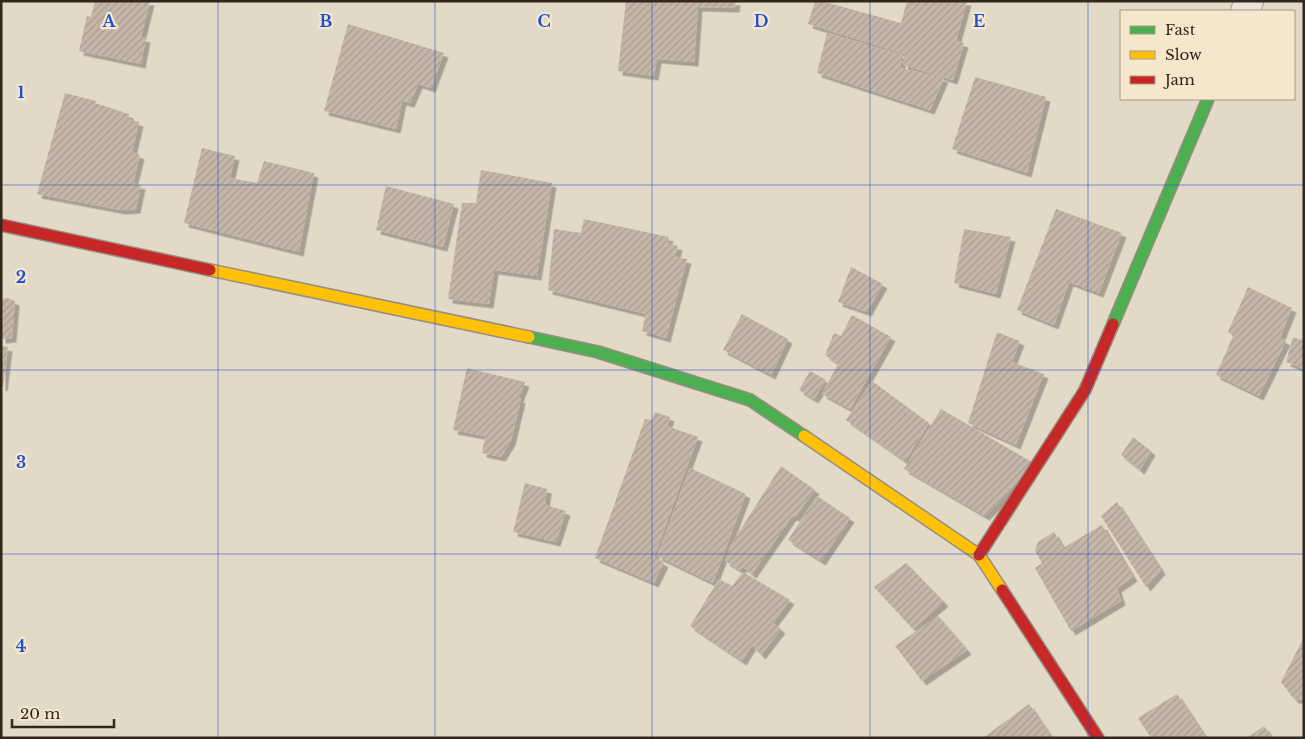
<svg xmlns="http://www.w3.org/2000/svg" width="1305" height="739" font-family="'Libre Baskerville',serif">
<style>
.building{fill:url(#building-hatch);filter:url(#shadow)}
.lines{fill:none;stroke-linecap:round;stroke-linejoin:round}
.street-casing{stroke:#a69e91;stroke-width:30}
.fast-casing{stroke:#968d81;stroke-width:14}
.slow-casing{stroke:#968d81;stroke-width:14}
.jam-casing{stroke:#968d81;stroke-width:14}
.street{stroke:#e9e3d9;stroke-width:28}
.fast{stroke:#4caf50;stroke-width:11}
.slow{stroke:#ffc107;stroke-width:11}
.jam{stroke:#c62828;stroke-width:11}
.grid{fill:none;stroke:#1d4ed8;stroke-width:1;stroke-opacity:0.55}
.grid-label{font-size:16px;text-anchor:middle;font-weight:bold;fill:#1d4ed8;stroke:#f5e7cb;stroke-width:4.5;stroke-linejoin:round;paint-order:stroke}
</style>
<defs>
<pattern id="building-hatch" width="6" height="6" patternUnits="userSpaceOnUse" patternTransform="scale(1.25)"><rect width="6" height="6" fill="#c5b6a8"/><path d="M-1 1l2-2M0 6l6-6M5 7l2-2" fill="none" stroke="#aa9c90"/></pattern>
<filter id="shadow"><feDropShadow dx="4.5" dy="4.5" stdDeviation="0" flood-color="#0004"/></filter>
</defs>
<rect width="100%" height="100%" fill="#e2d9c7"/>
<path class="building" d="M 95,1 L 150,1 L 141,37 L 146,38 L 141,64 L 79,51 L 87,16 L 91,17 Z
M 626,1 L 736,1 L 735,8 L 698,7 L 694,62 L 657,59 L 654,76 L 618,71 Z
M 815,1 L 821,1 L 901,23 L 907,1 L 967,1 L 956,41 L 964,43 L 953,80 L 903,65 L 905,54 L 808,24 Z
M 348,24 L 444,53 L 431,88 L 418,84 L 410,103 L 402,101 L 396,129 L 324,111 Z
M 827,33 L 903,55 L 900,68 L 944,78 L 930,110 L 817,73 Z
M 975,77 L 1046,97 L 1027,173 L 952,149 Z
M 65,93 L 96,101 L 95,103 L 129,114 L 128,119 L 139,122 L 132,152 L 140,155 L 133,183 L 141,185 L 136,209 L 121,210 L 37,194 Z
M 202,148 L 235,156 L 230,178 L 257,183 L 264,161 L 314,173 L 299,252 L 184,223 Z
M 481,170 L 552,183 L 537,276 L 494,270 L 489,304 L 448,299 L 462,203 L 476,203 Z
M 386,186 L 454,204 L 443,247 L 376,230 Z
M 1056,209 L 1122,233 L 1099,293 L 1069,282 L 1054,325 L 1017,310 Z
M 584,219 L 669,237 L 667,243 L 678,246 L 675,257 L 687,259 L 666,338 L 642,331 L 646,314 L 548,290 L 554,229 L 581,233 Z
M 964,229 L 1011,237 L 996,294 L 954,283 Z
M 851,267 L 883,284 L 867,312 L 838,302 Z
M 1248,287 L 1292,308 L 1280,338 L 1286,341 L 1259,396 L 1216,375 L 1233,336 L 1228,332 Z
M 7,298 L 15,301 L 12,338 L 1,339 L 1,299 Z
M 742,314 L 788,339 L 771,375 L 723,350 Z
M 852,315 L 891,337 L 850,409 L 822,394 L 838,364 L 825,355 L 834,333 L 841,336 Z
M 997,332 L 1020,341 L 1012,362 L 1044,374 L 1016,445 L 968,423 Z
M 1293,337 L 1304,341 L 1304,369 L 1286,362 Z
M 1,346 L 8,347 L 3,387 L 1,386 Z
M 467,368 L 525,382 L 519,398 L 521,399 L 511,441 L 501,457 L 482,453 L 485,436 L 453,430 Z
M 810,371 L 826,380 L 814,399 L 799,390 Z
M 872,381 L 929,423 L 905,461 L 846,420 Z
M 941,409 L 1035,464 L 985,516 L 904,469 Z
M 655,412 L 670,417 L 667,426 L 698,437 L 654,557 L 664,563 L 654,583 L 595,558 L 645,419 L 652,420 Z
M 1133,437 L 1151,451 L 1140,470 L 1121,455 Z
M 781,466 L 815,490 L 795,517 L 792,516 L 752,574 L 743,567 L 740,570 L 725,561 L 732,543 Z
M 690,468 L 746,494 L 713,583 L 657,556 Z
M 525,483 L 547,489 L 545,505 L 566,511 L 556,542 L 513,532 Z
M 817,496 L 850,518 L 821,561 L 788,540 Z
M 1117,502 L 1161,570 L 1146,587 L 1101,516 Z
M 1102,525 L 1133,577 L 1117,588 L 1121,601 L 1071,631 L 1035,568 L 1042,563 L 1035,551 L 1038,542 L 1054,532 L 1063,548 Z
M 906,563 L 944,602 L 913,629 L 874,587 Z
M 743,572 L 790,600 L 773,623 L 781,629 L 761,655 L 752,645 L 742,661 L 690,626 L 719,579 L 732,586 Z
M 938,616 L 967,650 L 922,681 L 895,646 Z
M 1304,637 L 1304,700 L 1294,699 L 1281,682 Z
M 1177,694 L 1206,738 L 1151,738 L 1138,718 Z
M 1029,704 L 1052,738 L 983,738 Z
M 1264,726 L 1272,738 L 1247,738 Z"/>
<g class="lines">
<defs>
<path id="street" d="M 1245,11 L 1249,1"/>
<path id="fast" d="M 1113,324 L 1208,99
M 529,337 L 598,352 L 750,400 L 804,436"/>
<path id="slow" d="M 210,270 L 529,337
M 804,436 L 979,555 L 1002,590"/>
<path id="jam" d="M 1,225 L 210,270
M 979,555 L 1085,390 L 1113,324
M 1002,590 L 1098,738"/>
</defs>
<use href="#street" class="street-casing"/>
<use href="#fast" class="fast-casing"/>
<use href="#slow" class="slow-casing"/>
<use href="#jam" class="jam-casing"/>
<use href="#street" class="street"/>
<use href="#fast" class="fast"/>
<use href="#slow" class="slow"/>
<use href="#jam" class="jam"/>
</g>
<path class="grid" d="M 218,1 L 218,738M 435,1 L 435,738M 652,1 L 652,738M 870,1 L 870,738M 1088,1 L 1088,738M 1,185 L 1304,185M 1,370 L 1304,370M 1,554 L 1304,554"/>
<g class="grid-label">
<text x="109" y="27">A</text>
<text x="326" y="27">B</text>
<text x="544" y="27">C</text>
<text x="761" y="27">D</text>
<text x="979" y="27">E</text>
<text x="21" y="98">1</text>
<text x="21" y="283">2</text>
<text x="21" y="468">3</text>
<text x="21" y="652">4</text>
</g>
<rect width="1305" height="739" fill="none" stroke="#33261b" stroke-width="5"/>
<rect x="1120" y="10" width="175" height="90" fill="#f5e7cb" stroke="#a79a85"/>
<rect x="1130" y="26" width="25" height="8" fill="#4caf50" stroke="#a79a85"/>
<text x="1165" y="35" font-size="15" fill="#33261b">Fast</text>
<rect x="1130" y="51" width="25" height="8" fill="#ffc107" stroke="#a79a85"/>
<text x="1165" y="60" font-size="15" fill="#33261b">Slow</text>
<rect x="1130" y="76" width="25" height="8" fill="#c62828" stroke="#a79a85"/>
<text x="1165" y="85" font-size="15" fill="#33261b">Jam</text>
<path d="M12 719v8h102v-8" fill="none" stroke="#33261b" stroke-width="2.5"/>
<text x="20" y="719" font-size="15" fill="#33261b" stroke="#f5e7cb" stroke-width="4" paint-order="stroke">20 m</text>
</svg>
